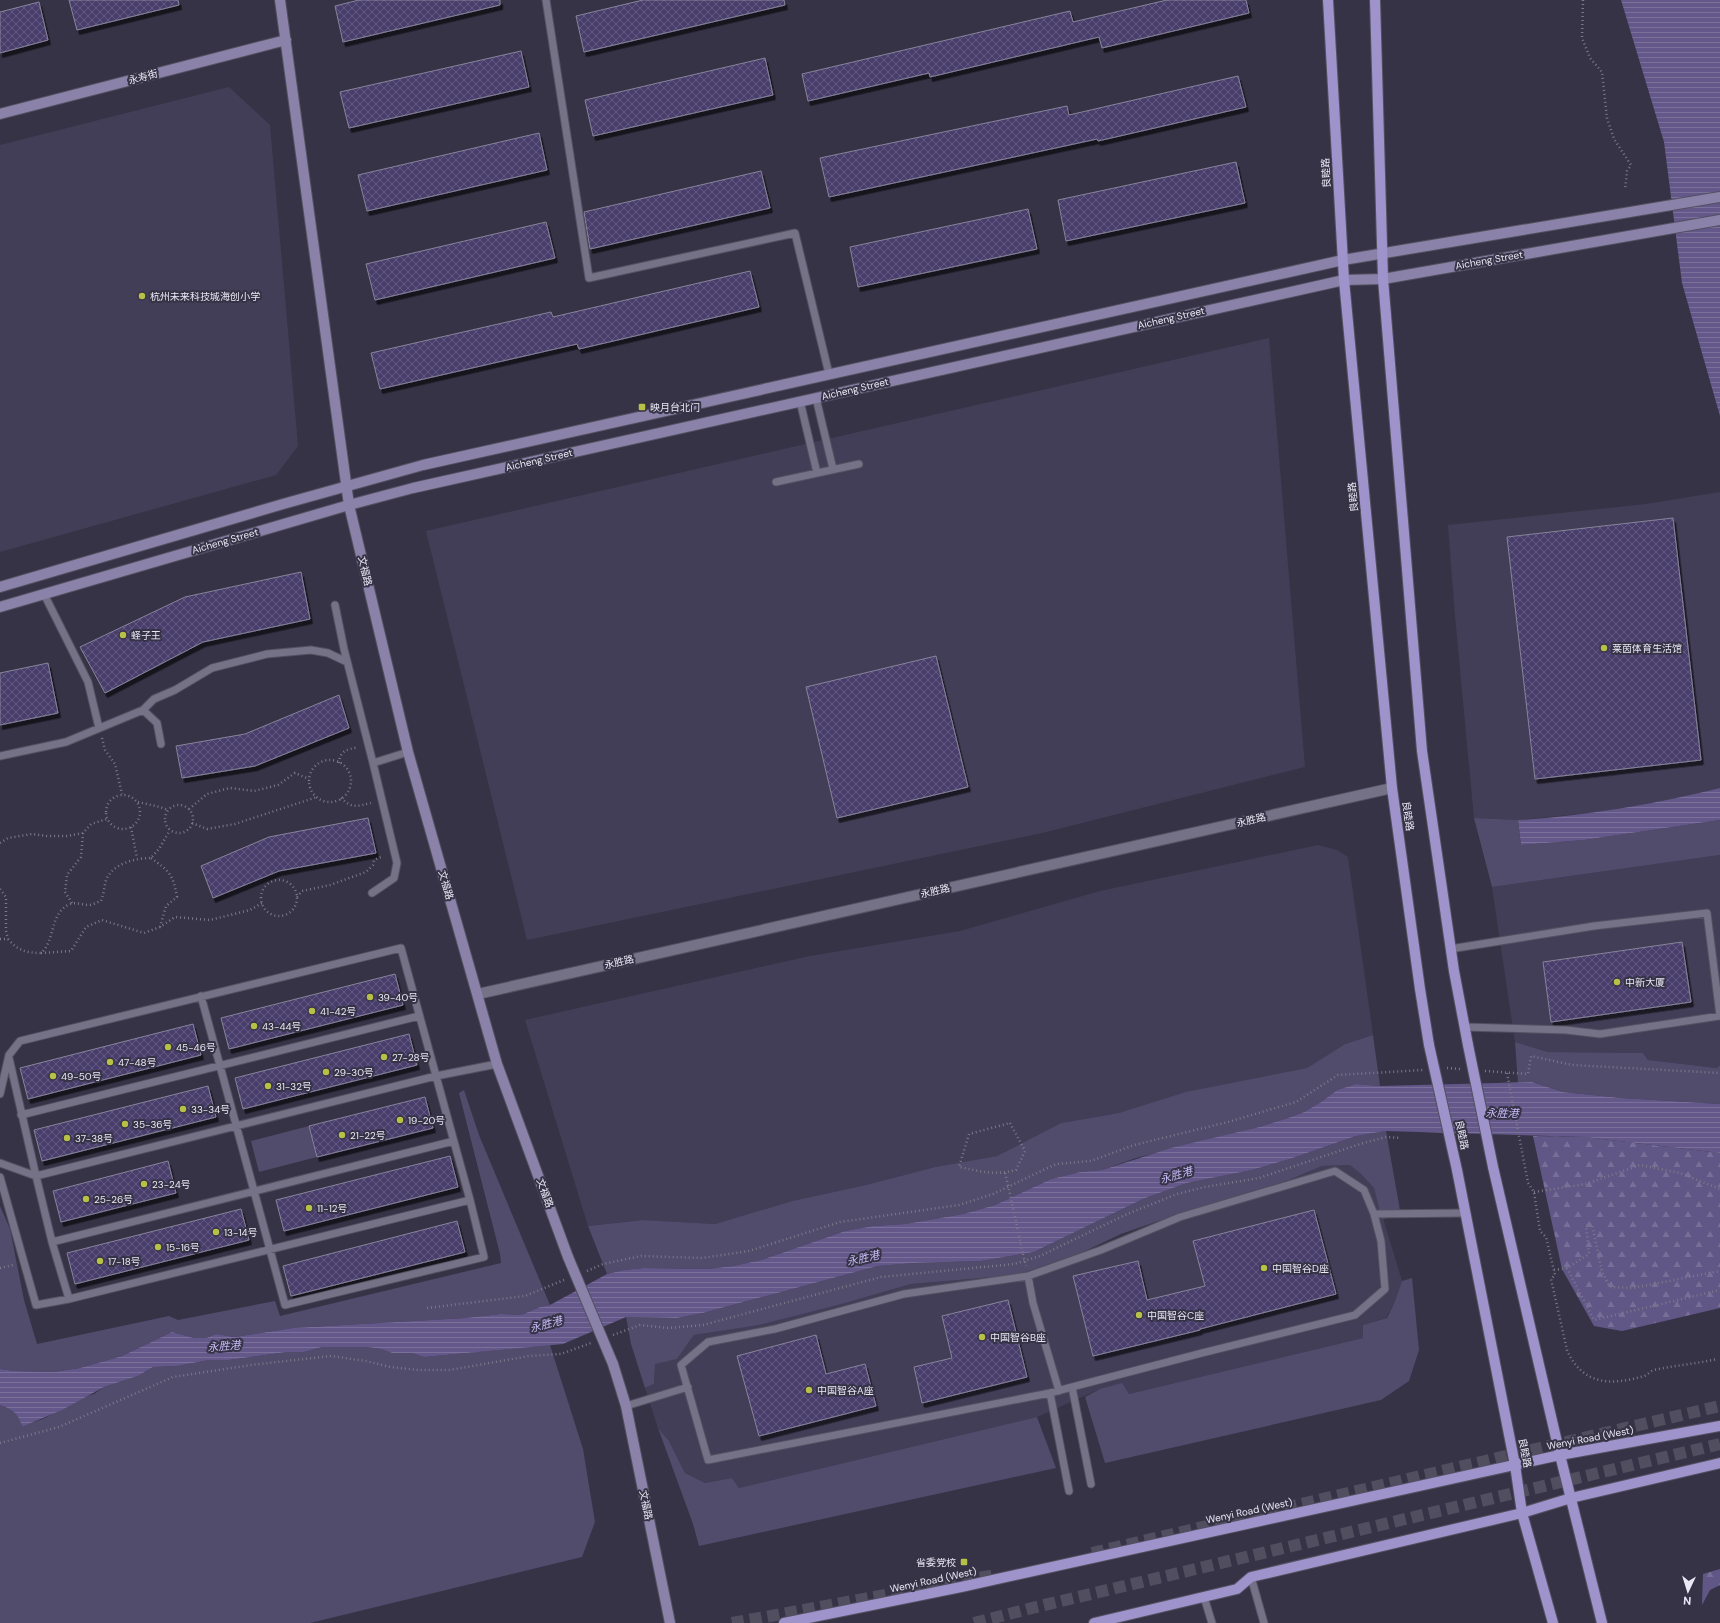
<svg xmlns="http://www.w3.org/2000/svg" width="1720" height="1623" font-family="'DM Sans','Noto Sans SC',sans-serif">
<style>
.built{fill:#433e57}
.green{fill:#514b6c}
.forest{fill:url(#forest-firs)}
.water{fill:url(#water-rules)}
.building{fill:url(#building-cross-hatch);stroke:#87849a;filter:url(#shadow)}
.lines{fill:none;stroke-linecap:round;stroke-linejoin:round}
.highway-tunnel{stroke:#514e60;stroke-width:12;stroke-dasharray:12 6;stroke-linecap:butt}
.lane-casing{stroke:#535060;stroke-width:9}
.street-casing{stroke:#535060;stroke-width:12}
.secondary-casing{stroke:#535060;stroke-width:12}
.primary-casing{stroke:#535060;stroke-width:12}
.path{stroke:#7b798a;stroke-width:2.5;stroke-dasharray:1 3;stroke-linecap:butt}
.lane{stroke:#757187;stroke-width:7}
.street{stroke:#757187;stroke-width:10}
.secondary{stroke:#8a82a9;stroke-width:10}
.primary{stroke:#9e93cb;stroke-width:10}
.secondary-bridge-casing{stroke:#535060;stroke-width:12;stroke-linecap:butt}
.primary-bridge-casing{stroke:#535060;stroke-width:12;stroke-linecap:butt}
.path-bridge{stroke:#7b798a;stroke-width:2.5;stroke-dasharray:1 3;stroke-linecap:butt}
.secondary-bridge{stroke:#8a82a9;stroke-width:10}
.primary-bridge{stroke:#9e93cb;stroke-width:10}
.poi-dot{fill:#b8c147;stroke:#363346;stroke-width:1.5}
.labels{text-anchor:middle;dominant-baseline:central;stroke-width:4;stroke-linejoin:round;paint-order:stroke}
.street-label{font-size:10px;fill:#eae8f5;stroke:#363346}
.poi-label{font-size:10px;fill:#eae8f5;stroke:#363346;text-anchor:start}
.water-label{font-size:11px;font-style:italic;fill:#c7bbf8;stroke:#363346}
</style>
<defs>
<pattern id="forest-firs" width="22" height="20" patternUnits="userSpaceOnUse"><rect width="22" height="20" fill="#615787"/><path d="M5 1l3.5 6h-7zM16 11l3.5 6h-7z" fill="#786f99"/></pattern>
<pattern id="water-rules" width="6" height="5" patternUnits="userSpaceOnUse"><rect width="6" height="5" fill="#635889"/><path d="M0 2.5h6" fill="none" stroke="#7a709a"/></pattern>
<pattern id="building-cross-hatch" width="8" height="8" patternUnits="userSpaceOnUse"><rect width="8" height="8" fill="#493e6c"/><path d="M0 0l8 8M0 8l8-8" fill="none" stroke="#635a82"/></pattern>
<filter id="shadow"><feDropShadow dx="2.5" dy="4.5" stdDeviation="0" flood-color="#0009"/></filter>
</defs>
<rect width="100%" height="100%" fill="#363346"/>
<path class="built" d="M 229,87 L 270,125 L 298,446 L 276,475 L 0,552 L 0,145 Z
M 1269,338 L 1305,767 L 1042,833 L 527,940 L 426,531 Z
M 1720,492 L 1720,788 L 1680,798 L 1599,812 L 1518,820 L 1474,818 L 1455,616 L 1448,525 L 1646,504 Z
M 1318,845 L 1337,850 L 1348,857 L 1373,1035 L 1345,1044 L 1307,1068 L 1258,1078 L 1119,1113 L 1061,1123 L 997,1156 L 935,1167 L 866,1185 L 792,1201 L 715,1224 L 639,1220 L 588,1226 L 525,1020 L 810,956 L 960,931 L 1100,891 Z
M 1720,855 L 1720,1065 L 1717,1068 L 1648,1060 L 1643,1053 L 1548,1052 L 1515,1042 L 1492,887 Z
M 1350,1165 L 1361,1174 L 1374,1188 L 1402,1281 L 1395,1301 L 1386,1318 L 1363,1325 L 1363,1338 L 1129,1394 L 1100,1389 L 1037,1417 L 739,1488 L 732,1478 L 705,1483 L 685,1473 L 669,1441 L 658,1428 L 645,1388 L 654,1384 L 655,1363 L 677,1359 L 694,1335 L 762,1324 L 842,1304 L 911,1284 L 1017,1275 L 1081,1253 L 1187,1211 L 1289,1180 L 1322,1166 Z"/>
<path class="green" d="M 1474,818 L 1518,820 L 1521,845 L 1584,840 L 1720,820 L 1720,855 L 1492,887 Z
M 1373,1035 L 1380,1086 L 1356,1084 L 1337,1090 L 1321,1102 L 1304,1112 L 1288,1118 L 1259,1127 L 1136,1158 L 1102,1170 L 1080,1172 L 1051,1179 L 995,1205 L 963,1214 L 905,1224 L 873,1226 L 845,1231 L 761,1260 L 733,1266 L 708,1269 L 644,1268 L 624,1270 L 607,1274 L 588,1226 L 642,1220 L 715,1224 L 792,1201 L 866,1185 L 935,1167 L 997,1156 L 1061,1123 L 1119,1113 L 1186,1092 L 1307,1068 L 1345,1044 Z
M 1515,1042 L 1548,1052 L 1643,1053 L 1648,1060 L 1717,1068 L 1720,1065 L 1720,1104 L 1621,1098 L 1563,1092 L 1532,1082 L 1518,1083 Z
M 464,1090 L 479,1135 L 550,1305 L 540,1307 L 521,1315 L 501,1314 L 465,1318 L 293,1328 L 234,1337 L 216,1334 L 206,1338 L 194,1338 L 172,1332 L 122,1356 L 80,1368 L 54,1372 L 14,1371 L 0,1369 L 0,1206 L 10,1229 L 24,1300 L 37,1344 L 169,1316 L 178,1320 L 275,1301 L 280,1316 L 501,1263 L 500,1254 L 459,1093 Z
M 309,1126 L 317,1157 L 259,1172 L 251,1141 Z
M 1386,1131 L 1401,1216 L 1382,1219 L 1374,1188 L 1361,1174 L 1350,1165 L 1322,1166 L 1289,1180 L 1187,1211 L 1121,1234 L 1081,1253 L 1017,1275 L 911,1284 L 842,1304 L 759,1325 L 694,1335 L 677,1359 L 655,1364 L 654,1384 L 645,1388 L 631,1344 L 626,1317 L 677,1318 L 703,1313 L 878,1266 L 914,1263 L 981,1261 L 1034,1252 L 1143,1199 L 1187,1183 L 1252,1170 L 1290,1159 L 1356,1136 Z
M 1412,1278 L 1419,1350 L 1409,1381 L 1381,1400 L 1105,1463 L 1085,1397 L 1100,1389 L 1122,1383 L 1129,1394 L 1363,1338 L 1363,1325 L 1387,1318 L 1395,1301 L 1402,1281 Z
M 550,1345 L 583,1449 L 595,1522 L 582,1557 L 310,1623 L 0,1623 L 0,1405 C 13,1410 17,1411 22,1426 L 43,1419 L 84,1397 L 94,1394 L 104,1387 L 138,1376 L 153,1367 L 177,1366 L 209,1360 L 229,1360 L 287,1352 L 304,1352 L 322,1347 L 367,1347 L 381,1349 L 392,1353 L 412,1353 L 424,1357 Z
M 1037,1417 L 1056,1468 L 699,1546 L 693,1524 L 658,1428 L 669,1441 L 685,1473 L 705,1483 L 732,1478 L 739,1488 Z"/>
<path class="forest" d="M 1533,1136 L 1585,1137 L 1720,1153 L 1720,1308 L 1622,1331 L 1594,1326 L 1562,1269 Z
M 1720,1569 L 1720,1585 L 1710,1590 L 1702,1605 L 1703,1574 Z"/>
<path class="water" d="M 1621,0 L 1720,0 L 1720,416 L 1682,283 L 1664,142 Z
M 1720,788 L 1720,820 L 1584,840 L 1521,845 L 1518,820 C 1586,816 1654,804 1720,788 Z
M 1532,1082 L 1563,1092 L 1621,1098 L 1720,1104 L 1720,1153 L 1585,1137 L 1386,1131 L 1356,1136 L 1290,1159 L 1252,1170 L 1187,1183 L 1143,1199 L 1034,1252 L 981,1261 L 914,1263 L 878,1266 L 703,1313 L 677,1318 L 626,1317 L 563,1344 L 424,1357 L 412,1353 L 392,1353 L 381,1349 L 367,1347 L 322,1347 L 304,1352 L 287,1352 L 229,1360 L 209,1360 L 177,1366 L 153,1367 L 138,1376 L 104,1387 L 62,1410 L 24,1426 L 22,1426 C 17,1412 13,1410 0,1405 L 0,1369 L 14,1371 L 54,1372 L 80,1368 L 122,1356 L 172,1332 L 194,1338 L 206,1338 L 216,1334 L 234,1337 L 293,1328 L 465,1318 L 501,1314 L 521,1315 L 540,1307 L 550,1305 L 607,1274 L 624,1270 L 644,1268 L 708,1269 L 733,1266 L 761,1260 L 845,1231 L 873,1226 L 905,1224 L 963,1214 L 995,1205 L 1051,1179 L 1080,1172 L 1102,1170 L 1171,1148 L 1259,1127 L 1288,1118 L 1304,1112 L 1321,1102 L 1337,1090 L 1356,1084 L 1380,1086 Z"/>
<path class="building" d="M 69,0 L 178,0 L 179,5 L 77,30 Z
M 359,0 L 500,0 L 500,5 L 343,42 L 335,6 Z
M 643,0 L 784,0 L 785,5 L 584,52 L 576,16 Z
M 1167,0 L 1246,0 L 1249,13 L 1102,48 L 1099,37 L 930,77 L 929,73 L 808,101 L 802,74 L 1070,11 L 1073,22 Z
M 39,2 L 48,40 L 0,53 L 0,12 Z
M 521,51 L 529,87 L 349,128 L 340,92 Z
M 765,58 L 773,95 L 593,136 L 585,100 Z
M 1238,76 L 1246,107 L 1098,141 L 1097,139 L 829,197 L 820,158 L 1067,106 L 1069,115 Z
M 539,133 L 547,170 L 367,211 L 358,175 Z
M 1236,162 L 1245,203 L 1066,241 L 1058,200 Z
M 761,171 L 770,208 L 590,249 L 584,212 Z
M 1028,209 L 1037,249 L 858,287 L 850,247 Z
M 546,222 L 555,258 L 375,300 L 366,264 Z
M 750,271 L 759,307 L 579,349 L 577,344 L 380,389 L 371,353 L 551,312 L 553,317 Z
M 1673,518 L 1701,760 L 1535,779 L 1507,537 Z
M 301,572 L 310,619 L 203,642 L 105,693 L 80,647 L 185,597 Z
M 936,656 L 968,787 L 837,818 L 806,687 Z
M 48,663 L 58,713 L 0,725 L 0,673 Z
M 339,695 L 349,728 L 255,766 L 182,778 L 176,746 L 245,734 Z
M 368,818 L 376,853 L 279,871 L 213,898 L 201,866 L 269,837 Z
M 1682,942 L 1691,1002 L 1551,1022 L 1543,962 Z
M 395,974 L 403,1005 L 229,1049 L 221,1018 Z
M 193,1024 L 201,1055 L 28,1099 L 20,1068 Z
M 409,1034 L 417,1065 L 243,1109 L 235,1078 Z
M 208,1086 L 216,1117 L 42,1161 L 34,1130 Z
M 425,1097 L 433,1128 L 317,1157 L 309,1126 Z
M 450,1156 L 458,1187 L 284,1231 L 276,1200 Z
M 168,1161 L 176,1193 L 61,1222 L 53,1191 Z
M 241,1209 L 249,1240 L 75,1284 L 67,1253 Z
M 1314,1210 L 1336,1294 L 1200,1329 L 1200,1330 L 1093,1356 L 1073,1276 L 1138,1261 L 1147,1300 L 1205,1286 L 1193,1241 Z
M 457,1221 L 465,1252 L 291,1296 L 283,1266 Z
M 1008,1300 L 1027,1377 L 922,1403 L 914,1367 L 952,1358 L 942,1316 Z
M 816,1335 L 826,1374 L 865,1364 L 876,1406 L 759,1436 L 737,1356 Z"/>
<g class="lines">
<path class="highway-tunnel" d="M 1092,1553 L 1720,1406
M 732,1623 L 995,1575
M 974,1623 L 1032,1608 L 1720,1444"/>
<defs>
<path id="lane" d="M 546,0 L 589,278 L 795,233 L 829,374
M 816,398 L 833,469
M 800,401 L 817,473
M 776,482 L 859,464
M 44,594 L 88,682 L 99,728
M 335,605 L 344,649 L 373,763
M 143,710 L 157,723 L 161,744
M 0,756 L 66,742 L 143,710 L 154,699 L 175,690 L 212,668 L 267,654 L 311,650 L 328,653 L 347,662
M 372,893 L 394,878 L 397,863 L 373,763 L 408,752
M 1450,949 L 1594,926 L 1707,913 L 1720,1016
M 1464,1027 L 1566,1030 L 1600,1034 L 1720,1016
M 9,1058 L 36,1176 L 436,1076 L 497,1064
M 0,1094 L 9,1055 L 20,1041 L 401,948 L 470,1200 L 484,1257 L 285,1305 L 201,996
M 21,1115 L 419,1016
M 0,1163 L 36,1176 L 52,1242 L 69,1299
M 0,1177 L 36,1305 L 69,1299 L 470,1200
M 1374,1214 L 1465,1213
M 52,1242 L 454,1141
M 1028,1276 L 1033,1303 L 1059,1391
M 1050,1393 L 708,1460 L 681,1365 L 708,1342 L 775,1329 L 904,1294 L 1028,1276 L 1101,1250 L 1180,1217 L 1335,1171 L 1364,1190 L 1374,1214 L 1381,1241 L 1385,1289 L 1355,1315 L 1202,1353 L 1072,1387 L 1091,1484
M 626,1406 L 688,1387
M 1069,1491 L 1050,1393 L 1072,1387
M 1251,1577 L 1264,1623
M 1204,1597 L 1212,1623"/>
<path id="street" d="M 478,994 L 1392,788"/>
<path id="secondary" d="M 280,0 L 349,505 L 408,752 L 497,1064 L 568,1257
M 0,114 L 286,40
M 0,587 L 283,504 L 423,465 L 1343,260 L 1720,197
M 0,607 L 349,505 L 413,488 L 1344,280 L 1383,279 L 1720,220
M 613,1364 L 626,1406 L 670,1623"/>
<path id="primary" d="M 1328,0 L 1344,280 L 1392,788 L 1420,989 L 1429,1045
M 1375,0 L 1383,279 L 1422,751 L 1454,971 L 1468,1045
M 1493,1167 L 1560,1455 L 1602,1623
M 1457,1170 L 1515,1465 L 1522,1513 L 1553,1623
M 784,1623 L 961,1587 L 1560,1455 L 1720,1426
M 1094,1623 L 1237,1589 L 1251,1577 L 1522,1513 L 1571,1498 L 1720,1463"/>
</defs>
<use href="#lane" class="lane-casing"/>
<use href="#street" class="street-casing"/>
<use href="#secondary" class="secondary-casing"/>
<use href="#primary" class="primary-casing"/>
<path class="path" d="M 1583,0 L 1582,38 L 1590,58 L 1602,72 L 1607,118 L 1614,139 L 1631,165 L 1627,171 L 1625,190
M 102,738 L 105,750 L 115,764 L 122,794
M309 781a21 21 0 1 1 42 0a21 21 0 1 1-42 0Z
M 339,763 C 340,750 347,750 358,747
M106 812a17 17 0 1 1 34 0a17 17 0 1 1-34 0Z
M 341,798 C 352,809 357,806 371,803
M 138,802 L 160,807 L 168,810
M165 819a14 14 0 1 1 28 0a14 14 0 1 1-28 0Z
M 189,809 L 207,794 L 230,788 L 254,791 L 278,785 L 295,773 L 309,779
M 192,823 L 207,829 L 235,824 L 317,797
M 131,827 L 137,858
M 0,843 L 8,838 L 32,834 L 47,836 L 67,836 L 83,833
M 151,858 C 169,871 173,874 177,897 L 166,906 L 160,927
M261 898a18 18 0 1 1 36 0a18 18 0 1 1-36 0Z
M 0,889 L 6,897 L 6,931 L 8,939
M 297,897 L 302,891 L 330,885 L 366,872 L 373,865 L 374,860 L 383,856
M 72,903 L 65,892 L 67,875 L 81,857 L 83,833 L 91,824 L 107,819
M 0,939 L 8,939 C 17,950 26,953 41,953 C 56,940 49,913 70,904 C 76,902 83,905 89,905 C 93,905 97,902 101,901 C 104,894 104,887 106,880 C 113,863 136,858 151,858 L 159,849 L 170,830
M 41,953 L 71,951 L 86,927 L 102,920 L 144,933 L 160,927 L 175,917 L 210,920 L 250,910 L 262,903
M 1447,1068 L 1460,1069
M 1485,1071 L 1528,1074 L 1531,1056 L 1572,1065 L 1720,1073
M 1507,1073 L 1528,1183 L 1534,1192 L 1540,1231 L 1546,1237 L 1555,1275 L 1551,1279 L 1567,1350 C 1582,1385 1611,1386 1644,1376 C 1648,1375 1650,1371 1654,1370 C 1676,1365 1696,1364 1717,1359
M 1010,1123 L 1025,1151 L 1016,1170 C 994,1176 980,1171 959,1167 L 969,1134 Z
M 1005,1173 L 1008,1185
M 1534,1192 L 1586,1184 L 1640,1165 L 1680,1173 L 1720,1189
M 1023,1254 L 1026,1266
M 0,1268 L 13,1265
M 1567,1268 L 1594,1320 L 1720,1290
M 1554,1270 L 1567,1268 L 1589,1254 L 1586,1226 L 1592,1224 L 1602,1272 L 1610,1287 L 1633,1288 L 1720,1271
M 587,1271 L 603,1264 L 641,1256 L 702,1258 L 749,1251 L 840,1222 L 959,1205 L 993,1194 L 1056,1164 L 1091,1161 L 1134,1145 L 1228,1122 L 1296,1102 L 1338,1075 L 1423,1070
M 427,1308 L 525,1296 L 564,1280
M 613,1335 L 640,1325 L 669,1328 L 703,1325 L 881,1277 L 1014,1264 L 1040,1256 L 1125,1215 L 1177,1194 L 1205,1187 L 1259,1178 L 1360,1144 L 1386,1137 L 1401,1138
M 0,1443 L 59,1427 L 173,1377 L 251,1365 L 331,1356 L 366,1361 L 390,1367 L 418,1370 L 450,1370 L 529,1356 L 561,1354 L 591,1343"/>
<use href="#lane" class="lane"/>
<use href="#street" class="street"/>
<use href="#secondary" class="secondary"/>
<use href="#primary" class="primary"/>
<defs>
<path id="secondary-bridge" d="M 568,1257 L 613,1364"/>
<path id="primary-bridge" d="M 1429,1045 L 1457,1170
M 1468,1045 L 1493,1167"/>
</defs>
<use href="#secondary-bridge" class="secondary-bridge-casing"/>
<use href="#primary-bridge" class="primary-bridge-casing"/>
<path class="path-bridge" d="M 1008,1185 L 1023,1254"/>
<use href="#secondary-bridge" class="secondary-bridge"/>
<use href="#primary-bridge" class="primary-bridge"/>
</g>
<g class="poi-dot">
<circle cx="142" cy="296" r="4"/>
<rect x="638" y="403" width="8" height="8" rx="2"/>
<circle cx="123" cy="635" r="4"/>
<circle cx="1604" cy="648" r="4"/>
<circle cx="1617" cy="982" r="4"/>
<circle cx="370" cy="997" r="4"/>
<circle cx="312" cy="1011" r="4"/>
<circle cx="254" cy="1026" r="4"/>
<circle cx="168" cy="1047" r="4"/>
<circle cx="384" cy="1057" r="4"/>
<circle cx="110" cy="1062" r="4"/>
<circle cx="326" cy="1072" r="4"/>
<circle cx="53" cy="1076" r="4"/>
<circle cx="268" cy="1086" r="4"/>
<circle cx="183" cy="1109" r="4"/>
<circle cx="400" cy="1120" r="4"/>
<circle cx="125" cy="1124" r="4"/>
<circle cx="342" cy="1135" r="4"/>
<circle cx="67" cy="1138" r="4"/>
<circle cx="144" cy="1184" r="4"/>
<circle cx="86" cy="1199" r="4"/>
<circle cx="309" cy="1208" r="4"/>
<circle cx="216" cy="1232" r="4"/>
<circle cx="158" cy="1247" r="4"/>
<circle cx="100" cy="1261" r="4"/>
<circle cx="1264" cy="1268" r="4"/>
<circle cx="1139" cy="1315" r="4"/>
<circle cx="982" cy="1337" r="4"/>
<circle cx="809" cy="1390" r="4"/>
<rect x="960" y="1558" width="8" height="8" rx="2"/>
</g>
<g class="labels">
<g class="street-label">
<text transform="translate(143 77) rotate(-15)">永寿街</text>
<text transform="translate(1326 173) rotate(-93)">良睦路</text>
<text transform="translate(1489 260) rotate(-10)">Aicheng Street</text>
<text transform="translate(1171 318) rotate(-13)">Aicheng Street</text>
<text transform="translate(855 389) rotate(-13)">Aicheng Street</text>
<text transform="translate(539 460) rotate(-13)">Aicheng Street</text>
<text transform="translate(1353 497) rotate(-95)">良睦路</text>
<text transform="translate(225 541) rotate(-16)">Aicheng Street</text>
<text transform="translate(365 571) rotate(77)">文福路</text>
<text transform="translate(1408 816) rotate(82)">良睦路</text>
<text transform="translate(1251 820) rotate(-13)">永胜路</text>
<text transform="translate(446 885) rotate(74)">文福路</text>
<text transform="translate(935 891) rotate(-13)">永胜路</text>
<text transform="translate(619 962) rotate(-13)">永胜路</text>
<text transform="translate(1462 1135) rotate(78)">良睦路</text>
<text transform="translate(545 1193) rotate(70)">文福路</text>
<text transform="translate(1590 1438) rotate(-11)">Wenyi Road (West)</text>
<text transform="translate(1525 1453) rotate(79)">良睦路</text>
<text transform="translate(646 1505) rotate(78)">文福路</text>
<text transform="translate(1249 1511) rotate(-12)">Wenyi Road (West)</text>
<text transform="translate(933 1580) rotate(-12)">Wenyi Road (West)</text>
</g>
<g class="poi-label">
<text x="150" y="296">杭州未来科技城海创小学</text>
<text x="650" y="407">映月台北门</text>
<text x="131" y="635">蛏子王</text>
<text x="1612" y="648">莱茵体育生活馆</text>
<text x="1625" y="982">中新大厦</text>
<text x="378" y="997">39-40号</text>
<text x="320" y="1011">41-42号</text>
<text x="262" y="1026">43-44号</text>
<text x="176" y="1047">45-46号</text>
<text x="392" y="1057">27-28号</text>
<text x="118" y="1062">47-48号</text>
<text x="334" y="1072">29-30号</text>
<text x="61" y="1076">49-50号</text>
<text x="276" y="1086">31-32号</text>
<text x="191" y="1109">33-34号</text>
<text x="408" y="1120">19-20号</text>
<text x="133" y="1124">35-36号</text>
<text x="350" y="1135">21-22号</text>
<text x="75" y="1138">37-38号</text>
<text x="152" y="1184">23-24号</text>
<text x="94" y="1199">25-26号</text>
<text x="317" y="1208">11-12号</text>
<text x="224" y="1232">13-14号</text>
<text x="166" y="1247">15-16号</text>
<text x="108" y="1261">17-18号</text>
<text x="1272" y="1268">中国智谷D座</text>
<text x="1147" y="1315">中国智谷C座</text>
<text x="990" y="1337">中国智谷B座</text>
<text x="817" y="1390">中国智谷A座</text>
<text x="956" y="1562" text-anchor="end">省委党校</text>
</g>
<g class="water-label">
<text transform="translate(1502 1113) rotate(1)">永胜港</text>
<text transform="translate(1176 1175) rotate(-16)">永胜港</text>
<text transform="translate(863 1258) rotate(-13)">永胜港</text>
<text transform="translate(546 1324) rotate(-15)">永胜港</text>
<text transform="translate(224 1346) rotate(-4)">永胜港</text>
</g>
</g>
<g transform="translate(1688 1591) rotate(184)" stroke="#363346" stroke-width="3" paint-order="stroke">
<path d="M0-3L7 15L0 10L-7 15Z" fill="#eae8f5"/>
<text y="-6" font-size="11" font-weight="bold" text-anchor="middle" fill="#eae8f5">N</text>
</g>
</svg>
